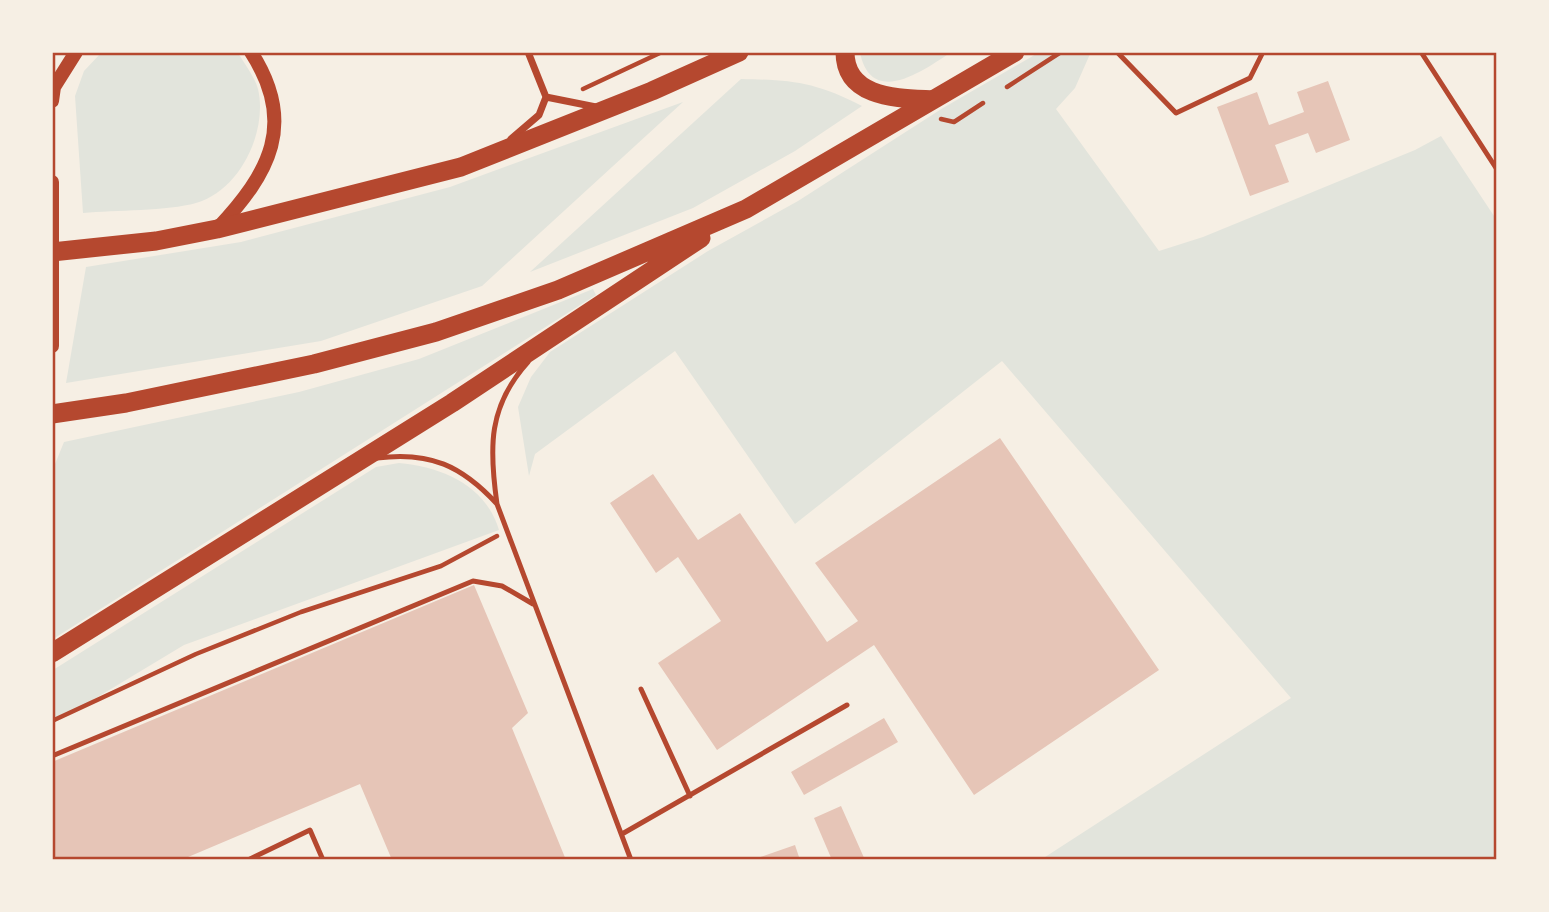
<svg xmlns="http://www.w3.org/2000/svg" width="1549" height="912" font-family="Rubik,sans-serif">
<style>
.green{fill:#e2e4dc}
.building{fill:#e6c5b7}
.lines{fill:none;stroke-linecap:round;stroke-linejoin:round}
.path{stroke:#b5482f;stroke-width:4.5}
.service{stroke:#b5482f;stroke-width:5}
.minor{stroke:#b5482f;stroke-width:7}
.secondary{stroke:#b5482f;stroke-width:14}
.trunk{stroke:#b5482f;stroke-width:19}
.neatline{fill:none;stroke:#b5482f;stroke-width:2.5}
</style>
<rect width="100%" height="100%" fill="#f6efe4"/>
<path class="green" d="M 1080,52 L 1090,54 L 1075,88 L 1056,109 L 1159,251 L 1203,237 L 1415,150 L 1441,136 L 1496,219 L 1496,859 L 1042,859 L 1291,698 L 1002,361 L 795,524 L 675,351 L 535,454 L 529,476 L 518,407 L 531,377 L 550,352 L 708,251 L 798,201 L 943,108 L 1038,53 Z
M 101,53 L 235,52 L 240,56 C 246,66 255,78 258,89 C 268,131 240,191 196,203 C 168,211 115,210 83,213 L 75,96 L 84,71 Z
M 860,53 L 860,52 L 950,53 C 924,70 872,108 860,53 Z
M 741,79 C 793,80 815,82 862,106 L 795,151 L 693,208 L 530,272 Z
M 683,102 L 482,286 L 321,341 L 66,383 L 86,267 L 241,242 L 450,187 Z
M 593,289 L 596,295 L 53,639 L 53,469 L 64,442 L 299,392 L 419,359 Z
M 399,463 C 443,467 486,486 499,530 L 184,645 L 86,704 L 53,721 L 53,670 L 376,467 Z"/>
<path class="building" d="M 1328,81 L 1350,140 L 1316,153 L 1308,133 L 1275,145 L 1289,182 L 1250,196 L 1217,107 L 1257,92 L 1269,125 L 1304,112 L 1297,92 Z
M 1000,438 L 1159,670 L 974,795 L 874,645 L 717,750 L 658,663 L 721,621 L 678,557 L 656,573 L 610,503 L 653,474 L 698,540 L 740,513 L 827,642 L 858,621 L 815,563 Z
M 474,585 L 528,713 L 512,728 L 566,860 L 392,860 L 360,784 L 181,860 L 52,860 L 52,762 Z
M 884,718 L 898,742 L 804,795 L 791,772 Z
M 841,806 L 865,860 L 832,860 L 814,818 Z
M 795,845 L 800,860 L 755,860 L 755,859 Z"/>
<g class="lines">
<path class="path" d="M 1007,87 L 1061,52
M 583,89 L 662,52
M 941,119 L 954,122 L 983,103
M 52,721 L 196,654 L 301,612 L 441,566 L 497,536"/>
<path class="service" d="M 1117,52 L 1176,113 L 1250,78 L 1263,52
M 1421,52 L 1496,168
M 377,458 C 430,451 462,466 497,504 C 489,448 488,406 528,362
M 497,504 L 631,860
M 641,689 L 690,796
M 52,756 L 473,581 L 502,586 L 533,604
M 622,834 L 847,705
M 248,860 L 310,830 L 323,860"/>
<path class="minor" d="M 546,97 L 596,107
M 511,139 L 539,115 L 546,97 L 528,52"/>
<path class="secondary" d="M 52,101 L 54,87 L 76,52
M 52,182 L 52,346
M 217,229 C 270,173 297,123 251,52"/>
<path class="trunk" d="M 845,52 C 845,99 899,98 933,100
M 52,252 L 156,241 L 217,229 L 461,167 L 652,91 L 739,52
M 52,414 L 126,403 L 314,364 L 436,332 L 558,290 L 746,209 L 1015,52
M 52,653 L 452,403 L 701,238"/>
</g>
<rect width="1549" height="912" fill="none" stroke="#f6efe4" stroke-width="108"/>
<rect x="54" y="54" width="1441" height="804" class="neatline"/>
</svg>
